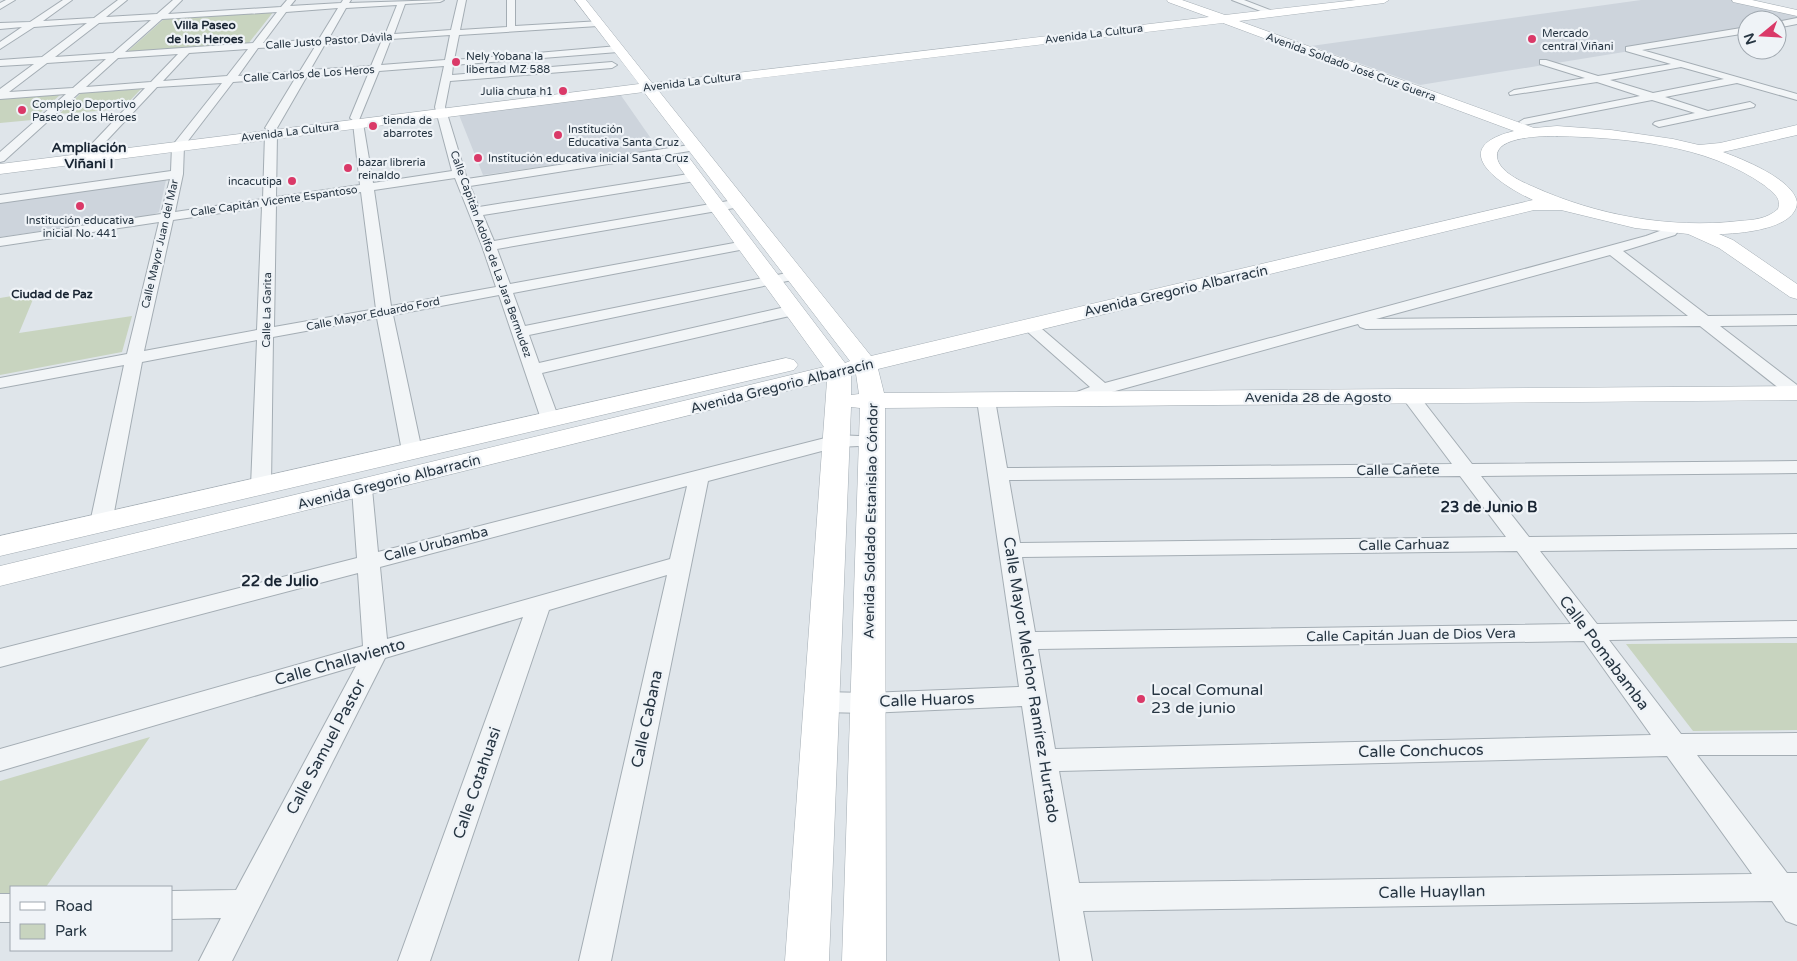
<svg xmlns="http://www.w3.org/2000/svg" width="1797" height="961" font-family="'Varela Round',sans-serif">
<style>
.built{fill:#cdd4dc}
.green{fill:#c8d4bf}
.lines{fill:none;stroke-linecap:round;stroke-linejoin:round}
.street-casing{stroke:#a4adb4;stroke-width:2}
.secondary-casing{stroke:#a4adb4;stroke-width:1}
.street{fill:#f2f5f7;fill-rule:evenodd}
.secondary{fill:#fff;fill-rule:evenodd}
.poi-dot{fill:#da3968;stroke:#eff3f7;stroke-width:2}
.labels{text-anchor:middle;dominant-baseline:central;stroke-width:4.5;stroke-linejoin:round;paint-order:stroke}
.far-poi-label{font-size:11px;fill:#263542;stroke:#eff3f7;text-anchor:start}
.far-street-label{font-size:11px;fill:#263542;stroke:#eff3f7}
.far-neighbourhood-label{font-size:12px;font-weight:bold;fill:#192533;stroke:#eff3f7}
.far-quarter-label{font-size:14px;font-weight:bold;fill:#192533;stroke:#eff3f7}
.street-label{font-size:14px;fill:#263542;stroke:#eff3f7}
.neighbourhood-label{font-size:15px;font-weight:bold;fill:#192533;stroke:#eff3f7}
.near-street-label{font-size:16px;fill:#263542;stroke:#eff3f7}
.near-poi-label{font-size:16px;fill:#263542;stroke:#eff3f7;text-anchor:start}
</style>
<rect width="100%" height="100%" fill="#dfe5ea"/>
<path class="built" d="M 1641,0 L 1730,0 L 1797,15 L 1797,24 L 1777,28 L 1777,20 L 1747,20 L 1747,32 L 1420,85 L 1311,46 Z
M 620,94 L 659,150 L 483,175 L 459,115 Z
M 159,180 L 166,180 L 159,212 L 152,215 L 0,237 L 0,201 Z"/>
<path class="green" d="M 274,11 L 248,44 L 127,52 L 164,19 Z
M 141,89 L 122,109 L 59,114 L 81,93 Z
M 60,95 L 32,120 L 0,123 L 0,99 Z
M 36,292 L 19,333 L 132,316 L 122,352 L 0,375 L 0,298 Z
M 1797,643 L 1797,730 L 1693,731 L 1626,644 Z
M 150,737 L 46,887 L 11,887 L 11,895 L 0,895 L 0,781 Z"/>
<g class="lines">
<defs>
<path id="street" d="M 6,0 L 15,0 L 0,9 L 0,3 Z
M 63,0 L 72,0 L 43,21 L 94,18 L 118,0 L 127,0 L 106,17 L 157,14 L 173,0 L 182,0 L 168,14 L 281,7 L 287,0 L 295,0 L 290,6 L 341,3 L 343,0 L 351,0 L 349,3 L 444,0 L 440,2 L 405,4 L 394,34 L 451,30 L 458,0 L 466,0 L 460,30 L 507,27 L 507,0 L 515,0 L 515,26 L 601,21 L 601,25 L 598,26 L 459,35 L 454,60 L 618,46 L 623,49 L 618,52 L 453,65 L 452,75 L 612,62 L 617,65 L 612,68 L 450,81 L 445,107 L 467,179 L 696,144 L 702,147 L 696,150 L 470,186 L 479,207 L 695,173 L 701,177 L 695,181 L 483,215 L 494,241 L 740,199 L 746,203 L 740,207 L 497,249 L 510,284 L 745,241 L 752,245 L 745,249 L 513,293 L 525,326 L 797,271 L 802,272 L 804,275 L 802,278 L 797,279 L 529,335 L 539,363 L 794,305 L 800,307 L 802,310 L 800,313 L 794,315 L 542,373 L 559,419 L 557,423 L 550,425 L 543,423 L 541,419 L 499,295 L 393,315 L 422,451 L 419,455 L 412,457 L 405,455 L 402,451 L 377,318 L 273,337 L 271,486 L 268,490 L 261,492 L 254,490 L 251,486 L 257,340 L 142,362 L 112,523 L 108,528 L 101,530 L 94,528 L 90,523 L 124,365 L 0,388 L 0,378 L 127,354 L 159,222 L 0,246 L 0,238 L 161,214 L 170,179 L 0,203 L 0,195 L 171,171 L 172,146 L 222,83 L 157,87 L 95,153 L 87,153 L 85,151 L 87,149 L 145,88 L 79,93 L 4,161 L 0,162 L 0,152 L 66,94 L 0,99 L 0,89 L 34,64 L 0,66 L 0,60 L 42,57 L 87,23 L 34,27 L 0,49 L 0,42 L 22,27 L 0,29 L 0,23 L 30,22 ZM 397,5 L 385,35 L 329,38 L 346,8 ZM 338,8 L 319,39 L 263,43 L 286,12 ZM 277,12 L 253,43 L 125,52 L 162,19 ZM 151,20 L 113,53 L 55,57 L 99,23 ZM 450,35 L 445,60 L 381,65 L 391,39 ZM 382,40 L 371,66 L 310,70 L 325,44 ZM 316,45 L 300,71 L 238,76 L 258,48 ZM 248,49 L 227,76 L 163,81 L 189,53 ZM 178,54 L 151,82 L 86,87 L 118,58 ZM 106,59 L 73,88 L 9,92 L 47,63 ZM 444,66 L 435,107 L 452,171 L 373,183 L 363,123 L 359,120 L 379,71 ZM 369,72 L 350,118 L 354,121 L 353,123 L 360,185 L 276,197 L 277,134 L 272,131 L 277,128 L 307,76 ZM 296,77 L 265,128 L 270,131 L 265,134 L 263,199 L 175,212 L 183,174 L 184,146 L 233,82 ZM 455,178 L 482,246 L 496,287 L 391,306 L 374,190 ZM 361,192 L 376,309 L 274,327 L 276,205 ZM 262,207 L 257,330 L 144,351 L 173,220 Z
M 1232,0 L 1244,0 L 1278,13 L 1271,15 Z
M 1797,18 L 1797,24 L 1777,28 L 1777,22 Z
M 1747,27 L 1747,33 L 1642,50 L 1797,94 L 1797,100 L 1737,83 L 1665,97 L 1708,111 L 1750,102 L 1755,105 L 1754,107 L 1659,127 L 1653,124 L 1655,122 L 1695,113 L 1652,100 L 1524,125 L 1519,122 L 1524,119 L 1640,96 L 1597,82 L 1510,95 L 1509,93 L 1514,90 L 1585,78 L 1540,64 L 1540,60 L 1546,60 L 1598,76 L 1671,64 L 1626,51 L 1626,47 ZM 1681,67 L 1724,79 L 1653,93 L 1610,80 Z
M 1675,223 L 1682,227 L 1675,235 L 1623,251 L 1708,316 L 1797,315 L 1797,325 L 1720,326 L 1797,385 L 1797,398 L 1790,397 L 1700,326 L 1366,329 L 1360,327 L 1358,324 L 1108,393 L 1081,403 L 1075,404 L 1069,403 L 1066,399 L 1069,395 L 1090,387 L 1021,326 L 1023,323 L 1035,323 L 1105,383 L 1646,236 L 1665,229 L 1670,224 ZM 1610,255 L 1688,316 L 1376,319 Z
M 1410,391 L 1416,392 L 1472,464 L 1797,461 L 1797,473 L 1481,476 L 1529,537 L 1797,534 L 1797,548 L 1540,551 L 1597,624 L 1797,621 L 1797,637 L 1609,640 L 1681,734 L 1797,733 L 1797,755 L 1697,755 L 1787,873 L 1797,873 L 1797,925 L 1786,921 L 1772,901 L 1083,911 L 1092,961 L 1060,961 L 1022,706 L 868,713 L 821,712 L 812,709 L 808,702 L 812,695 L 821,692 L 868,693 L 1019,687 L 977,400 L 980,396 L 986,395 L 992,396 L 995,400 L 1007,468 L 1452,464 L 1401,396 L 1404,392 ZM 1460,476 L 1506,537 L 1020,543 L 1009,480 ZM 1517,551 L 1571,624 L 1035,632 L 1022,557 ZM 1584,641 L 1651,735 L 1055,749 L 1038,649 ZM 1667,756 L 1752,874 L 1079,883 L 1059,771 Z
M 837,435 L 880,437 L 883,441 L 880,445 L 837,447 L 708,481 L 611,961 L 579,961 L 667,575 L 549,610 L 430,961 L 398,961 L 523,617 L 385,658 L 232,961 L 199,961 L 221,918 L 171,919 L 171,891 L 236,890 L 356,666 L 0,771 L 0,749 L 363,646 L 358,573 L 0,667 L 0,649 L 357,558 L 352,489 L 355,485 L 362,483 L 369,485 L 372,489 L 378,552 ZM 687,486 L 670,559 L 387,639 L 380,567 Z
M 0,894 L 11,894 L 11,922 L 0,922 Z"/>
<path id="secondary" d="M 575,0 L 586,0 L 652,83 L 1209,17 L 1168,2 L 1167,0 L 1182,0 L 1225,15 L 1356,0 L 1389,0 L 1384,3 L 1239,21 L 1534,128 L 1557,126 L 1611,130 L 1673,139 L 1699,145 L 1720,143 L 1797,125 L 1797,135 L 1723,152 C 1742,159 1793,179 1797,202 C 1797,230 1736,234 1719,234 L 1733,240 L 1797,284 L 1797,299 L 1790,297 L 1719,248 L 1688,234 L 1635,228 L 1561,210 L 1534,210 L 878,369 L 884,393 L 1797,386 L 1797,400 L 885,408 L 886,961 L 842,961 L 860,408 L 851,407 L 829,961 L 785,961 L 827,381 L 0,586 L 0,566 L 824,367 L 675,161 L 673,158 L 675,155 L 687,155 L 845,363 L 850,361 L 644,92 L 0,174 L 0,164 L 639,84 ZM 1223,23 L 1514,131 C 1445,148 1500,185 1533,200 L 871,356 L 658,90 ZM 1557,136 C 1626,138 1706,144 1764,185 C 1772,192 1782,197 1778,209 C 1767,219 1753,220 1739,221 C 1670,229 1596,215 1534,187 C 1522,182 1499,172 1497,157 C 1495,136 1544,136 1557,136 ZM 856,374 L 859,394 L 851,395 L 851,375 Z
M 1732,0 L 1752,0 L 1797,10 L 1797,16 L 1733,2 Z
M 786,358 L 794,360 L 798,365 L 794,370 L 0,556 L 0,536 Z"/>
</defs>
<use href="#street" class="street-casing"/>
<use href="#secondary" class="secondary-casing"/>
<use href="#street" class="street"/>
<use href="#secondary" class="secondary"/>
</g>
<g class="poi-dot">
<circle cx="1532" cy="39" r="5"/>
<circle cx="456" cy="62" r="5"/>
<circle cx="563" cy="91" r="5"/>
<circle cx="22" cy="110" r="5"/>
<circle cx="373" cy="126" r="5"/>
<circle cx="558" cy="135" r="5"/>
<circle cx="478" cy="158" r="5"/>
<circle cx="348" cy="168" r="5"/>
<circle cx="292" cy="181" r="5"/>
<circle cx="80" cy="206" r="5"/>
<circle cx="1141" cy="699" r="5"/>
</g>
<g class="labels">
<g class="far-poi-label">
<text x="1542" y="33">Mercado<tspan x="1542" dy="13">central Viñani</tspan></text>
<text x="466" y="56">Nely Yobana la<tspan x="466" dy="13">libertad MZ 588</tspan></text>
<text x="553" y="91" text-anchor="end">Julia chuta h1</text>
<text x="32" y="104">Complejo Deportivo<tspan x="32" dy="13">Paseo de los Héroes</tspan></text>
<text x="383" y="120">tienda de<tspan x="383" dy="13">abarrotes</tspan></text>
<text x="568" y="129">Institución<tspan x="568" dy="13">Educativa Santa Cruz</tspan></text>
<text x="488" y="158">Institución educativa inicial Santa Cruz</text>
<text x="358" y="162">bazar libreria<tspan x="358" dy="13">reinaldo</tspan></text>
<text x="282" y="181" text-anchor="end">incacutipa</text>
<text x="80" y="220" text-anchor="middle">Institución educativa<tspan x="80" dy="13">inicial No. 441</tspan></text>
</g>
<g class="far-street-label">
<text transform="translate(1094 34) rotate(-7)">Avenida La Cultura</text>
<text transform="translate(329 41) rotate(-4)">Calle Justo Pastor Dávila</text>
<text transform="translate(1351 67) rotate(20)">Avenida Soldado José Cruz Guerra</text>
<text transform="translate(309 74) rotate(-4)">Calle Carlos de Los Heros</text>
<text transform="translate(692 82) rotate(-7)">Avenida La Cultura</text>
<text transform="translate(290 132) rotate(-7)">Avenida La Cultura</text>
<text transform="translate(274 201) rotate(-8)">Calle Capitán Vicente Espantoso</text>
<text transform="translate(160 244) rotate(-77)">Calle Mayor Juan del Mar</text>
<text transform="translate(491 254) rotate(70)">Calle Capitán Adolfo de La Jara Bermudez</text>
<text transform="translate(267 310) rotate(-89)">Calle La Garita</text>
<text transform="translate(373 314) rotate(-11)">Calle Mayor Eduardo Ford</text>
</g>
<g class="far-neighbourhood-label">
<text x="205" y="25">Villa Paseo<tspan x="205" dy="14">de los Heroes</tspan></text>
<text x="52" y="294">Ciudad de Paz</text>
</g>
<g class="far-quarter-label">
<text x="89" y="147">Ampliación<tspan x="89" dy="16">Viñani I</tspan></text>
</g>
<g class="street-label">
<text transform="translate(1176 291) rotate(-13)">Avenida Gregorio Albarracín</text>
<text transform="translate(782 386) rotate(-14)">Avenida Gregorio Albarracín</text>
<text x="1318" y="397">Avenida 28 de Agosto</text>
<text transform="translate(1398 470) rotate(-1)">Calle Cañete</text>
<text transform="translate(389 482) rotate(-14)">Avenida Gregorio Albarracín</text>
<text transform="translate(871 521) rotate(-89)">Avenida Soldado Estanislao Cóndor</text>
<text transform="translate(436 544) rotate(-14)">Calle Urubamba</text>
<text transform="translate(1404 545) rotate(-1)">Calle Carhuaz</text>
<text transform="translate(1411 635) rotate(-1)">Calle Capitán Juan de Dios Vera</text>
</g>
<g class="neighbourhood-label">
<text x="1489" y="507">23 de Junio B</text>
<text x="280" y="581">22 de Julio</text>
</g>
<g class="near-street-label">
<text transform="translate(1604 653) rotate(53)">Calle Pomabamba</text>
<text transform="translate(340 662) rotate(-16)">Calle Challaviento</text>
<text transform="translate(1031 680) rotate(81)">Calle Mayor Melchor Ramírez Hurtado</text>
<text transform="translate(927 700) rotate(-2)">Calle Huaros</text>
<text transform="translate(647 719) rotate(-78)">Calle Cabana</text>
<text transform="translate(326 747) rotate(-62)">Calle Samuel Pastor</text>
<text transform="translate(1421 751) rotate(-1)">Calle Conchucos</text>
<text transform="translate(477 783) rotate(-71)">Calle Cotahuasi</text>
<text transform="translate(1432 892) rotate(-1)">Calle Huayllan</text>
</g>
<g class="near-poi-label">
<text x="1151" y="690">Local Comunal<tspan x="1151" dy="18">23 de junio</tspan></text>
</g>
</g>
<rect x="10" y="886" width="162" height="65" fill="#eff3f7" stroke="#9fa7af"/>
<rect x="20" y="902" width="25" height="8" fill="#ffffff" stroke="#9fa7af"/>
<text x="55" y="911" font-size="15" fill="#263542">Road</text>
<rect x="20" y="924" width="25" height="15" fill="#c8d4bf" stroke="#9fa7af"/>
<text x="55" y="936" font-size="15" fill="#263542">Park</text>
<g transform="translate(1762 35) rotate(252)"><circle r="24" fill="#eff3f7" stroke="#9fa7af"/>
<path d="M0-4L9 19L0 12L-9 19Z" fill="#da3968"/>
<text y="-8" font-size="14" font-weight="bold" text-anchor="middle" fill="#263542">N</text>
</g>
</svg>
